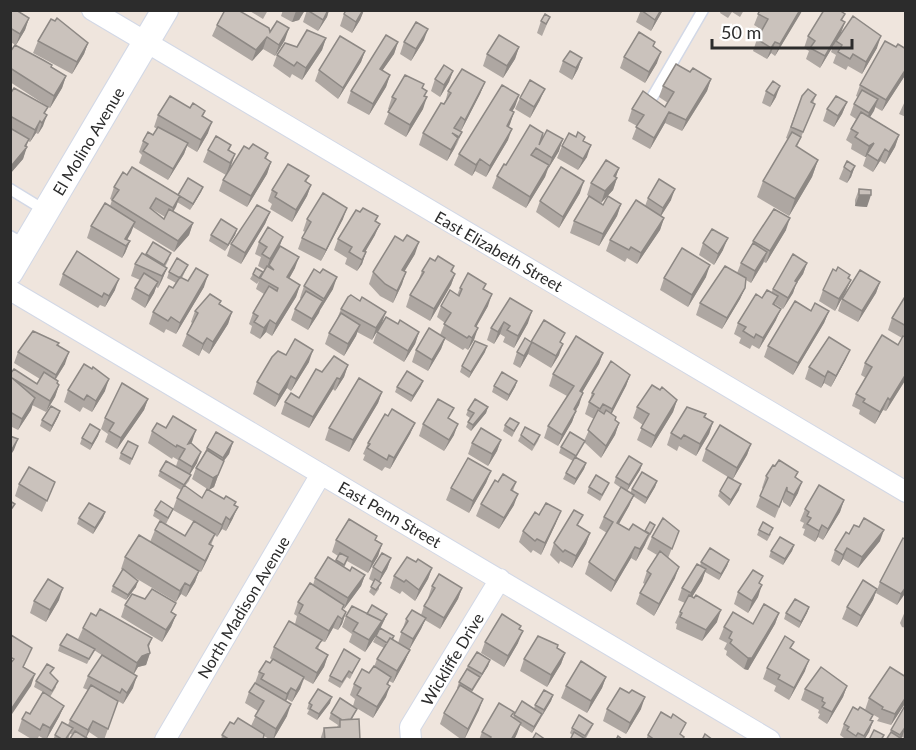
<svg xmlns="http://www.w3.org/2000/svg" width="916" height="750" font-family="Lato,sans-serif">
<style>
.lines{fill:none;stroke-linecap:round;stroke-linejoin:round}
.service-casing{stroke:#d2d8e6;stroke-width:13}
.minor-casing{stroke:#d2d8e6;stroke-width:22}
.tertiary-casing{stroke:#d2d8e6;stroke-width:28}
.service{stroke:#fff;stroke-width:10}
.minor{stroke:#fff;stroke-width:20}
.tertiary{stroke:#fff;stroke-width:26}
.wall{fill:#aea7a2;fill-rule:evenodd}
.shaded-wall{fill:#8d8884}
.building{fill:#cac2bc;stroke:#8d8884;stroke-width:1.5}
.labels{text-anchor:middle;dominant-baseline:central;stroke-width:4.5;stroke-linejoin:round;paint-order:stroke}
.street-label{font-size:16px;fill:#2c2c2c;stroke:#fff}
</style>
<rect width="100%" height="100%" fill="#efe5dd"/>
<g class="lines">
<defs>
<path id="service" d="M 653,96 L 703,10
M 10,189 L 46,211
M 10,236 L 26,245"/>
<path id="minor" d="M 92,10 L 906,492
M 10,290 L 770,740
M 165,740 L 321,474
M 411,740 L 410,727 L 500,579"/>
<path id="tertiary" d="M 10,272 L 165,10"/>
</defs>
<use href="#service" class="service-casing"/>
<use href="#minor" class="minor-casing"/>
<use href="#tertiary" class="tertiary-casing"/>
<use href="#service" class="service"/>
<use href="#minor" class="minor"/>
<use href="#tertiary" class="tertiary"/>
</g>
<path class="wall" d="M 10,10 L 29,18 L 25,30 L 16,45 L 10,42 Z
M 248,10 L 268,10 L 263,19 Z
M 283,10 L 305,10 L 299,20 L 292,22 L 281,16 Z
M 307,10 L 329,10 L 327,17 L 318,31 L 303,22 Z
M 364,10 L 360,20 L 352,33 L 340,26 L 344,14 Z
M 641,10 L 663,10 L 651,31 L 636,22 Z
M 721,10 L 744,10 L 740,17 L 732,12 L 728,18 L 720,13 Z
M 760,10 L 802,10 L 775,56 L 771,53 L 767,59 L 753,51 L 757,39 L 762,30 L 754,25 Z
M 845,14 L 842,20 L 840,34 L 877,48 L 862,74 L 848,66 L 846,70 L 833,63 L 836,55 L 831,52 L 834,44 L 820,68 L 806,59 L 809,51 L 804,48 L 808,36 Z
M 550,17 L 542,36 L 537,33 L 541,21 Z
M 217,25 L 285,40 L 275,56 L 263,49 L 252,61 L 212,36 Z
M 326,38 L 322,50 L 302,80 L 292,74 L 290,78 L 273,66 L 277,55 L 297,47 Z
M 424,40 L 411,61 L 400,54 L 404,42 Z
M 38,41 L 88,43 L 84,54 L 72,74 L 33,53 Z
M 398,42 L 394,54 L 382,71 L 390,75 L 386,87 L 369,115 L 347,103 L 351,91 Z
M 519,47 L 515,59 L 503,78 L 483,66 L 487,54 Z
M 654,47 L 657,63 L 645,83 L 620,68 L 624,57 Z
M 896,47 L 906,49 L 906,74 L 882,111 L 875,107 L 870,117 L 899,135 L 895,147 L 885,164 L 880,161 L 873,172 L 863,166 L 866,157 L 865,157 L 851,149 L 852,144 L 846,140 L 851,129 L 856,119 L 850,115 L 854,104 L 858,97 L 856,96 L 860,85 Z
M 365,51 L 361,62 L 338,99 L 315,81 L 319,70 Z
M 10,52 L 51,67 L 66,76 L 62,88 L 50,108 L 10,82 Z
M 582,58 L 578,69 L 572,80 L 559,72 L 563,61 Z
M 453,71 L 449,82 L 440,97 L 431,91 L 435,79 Z
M 690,72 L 711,79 L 707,91 L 682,131 L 665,123 L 650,149 L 632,139 L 637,126 L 628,121 L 632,109 L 665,107 L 668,103 L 659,97 L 663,86 Z
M 485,82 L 480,94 L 461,131 L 456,129 L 462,132 L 457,144 L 447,161 L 419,145 L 423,133 L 445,103 L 448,91 Z
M 423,89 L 425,96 L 423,109 L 406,137 L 384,124 L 390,110 L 388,109 L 392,97 Z
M 766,91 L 776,97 L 770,107 L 762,103 Z
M 10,94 L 48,107 L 45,113 L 43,126 L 38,134 L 36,133 L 30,142 L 28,141 L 23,159 L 10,174 Z
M 519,95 L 512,111 L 514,112 L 509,127 L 508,140 L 486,177 L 475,171 L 472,176 L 454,165 L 459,154 Z
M 816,95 L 813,103 L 815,104 L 797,147 L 818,160 L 812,177 L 789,216 L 757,197 L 763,181 L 788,139 L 786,138 L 802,96 Z
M 520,98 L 540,100 L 530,118 L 515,109 Z
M 906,99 L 906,117 L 899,114 Z
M 847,102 L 842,114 L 834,127 L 823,121 L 827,109 Z
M 190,108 L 205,111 L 203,116 L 208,133 L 197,152 L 187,146 L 184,154 L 168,180 L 139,163 L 142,155 L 139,152 L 143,141 L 153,135 L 157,129 L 154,127 L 158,115 Z
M 576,137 L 584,141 L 587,157 L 578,170 L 557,158 L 562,146 Z
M 540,143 L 559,151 L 548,169 L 545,177 L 526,208 L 492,188 L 497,176 L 506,165 Z
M 231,145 L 229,151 L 231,166 L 226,175 L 203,162 L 208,150 Z
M 249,149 L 268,153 L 266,159 L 271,162 L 267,174 L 247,207 L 219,191 L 223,180 Z
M 855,166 L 851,177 L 847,183 L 839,179 L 844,167 Z
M 619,168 L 616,177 L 617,178 L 613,190 L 601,203 L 587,195 L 591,183 Z
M 127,175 L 178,195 L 203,187 L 201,192 L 190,210 L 177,202 L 173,211 L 193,223 L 189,235 L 174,252 L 133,227 L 127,240 L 130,241 L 125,253 L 122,258 L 87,238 L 91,226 L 110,206 L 112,200 L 110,199 L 114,187 ZM 152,209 L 165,217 L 164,219 L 152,210 Z
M 309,176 L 306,182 L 311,185 L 307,196 L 292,222 L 270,209 L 272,204 L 268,201 L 272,190 Z
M 859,189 L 867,207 L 855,206 L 855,200 Z
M 580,193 L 559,228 L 536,212 L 540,201 Z
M 648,198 L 671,200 L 661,216 L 664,218 L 660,230 L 637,264 L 627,258 L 625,262 L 606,251 L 610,240 L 645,206 Z
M 621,204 L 617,216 L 599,246 L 570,233 L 574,221 L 603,205 Z
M 774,209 L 786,230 L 766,263 L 764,262 L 751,283 L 746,280 L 745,288 L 740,299 L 722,329 L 696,315 L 700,303 L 737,273 L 741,263 Z
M 270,212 L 265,224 L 241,264 L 227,256 L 231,244 Z
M 360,212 L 378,216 L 376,221 L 375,235 L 365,252 L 366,252 L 362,264 L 357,271 L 345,264 L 347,258 L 334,250 L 338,239 Z
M 307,219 L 343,219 L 321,261 L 298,249 L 302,238 L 305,232 L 303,231 Z
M 237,229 L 235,235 L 225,251 L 209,241 L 211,235 Z
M 283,237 L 279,247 L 295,268 L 289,279 L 300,285 L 296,297 L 272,336 L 266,332 L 260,339 L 250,333 L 252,326 L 249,324 L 253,313 L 264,294 L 256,289 L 259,281 L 257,284 L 250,279 L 253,274 L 263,272 L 265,270 L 258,266 L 261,257 L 255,254 L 259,242 Z
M 153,242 L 169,259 L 165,267 L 167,268 L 162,280 L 158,288 L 156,287 L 154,293 L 145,308 L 131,299 L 135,288 L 140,280 L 131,276 L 135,264 L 146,256 Z
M 703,243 L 723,250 L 714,265 L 699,255 Z
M 415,254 L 404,272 L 402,284 L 393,303 L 380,296 L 369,284 L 373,272 Z
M 435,261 L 454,266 L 452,272 L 455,274 L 451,285 L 430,321 L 406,307 L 410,295 L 418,282 L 422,271 Z
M 807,263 L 803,274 L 796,284 L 793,293 L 783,309 L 775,304 L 776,320 L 759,349 L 752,345 L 750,349 L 739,343 L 741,338 L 734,334 L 738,323 L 762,298 L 771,293 L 773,289 Z
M 188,265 L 182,278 L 188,281 L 204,287 L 176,334 L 166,329 L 164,333 L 149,324 L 153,312 L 173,288 L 176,283 L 167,278 L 169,272 Z
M 836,271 L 850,275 L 846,291 L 835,311 L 819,301 L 823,290 Z
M 63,274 L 115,290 L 105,307 L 100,305 L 98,308 L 59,285 Z
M 706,277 L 688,307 L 660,290 L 664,278 Z
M 880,282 L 876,293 L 858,322 L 838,311 L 842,299 Z
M 304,286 L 333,289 L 308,330 L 291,320 L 295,309 L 301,299 L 300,298 Z
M 460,288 L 484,289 L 488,306 L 476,327 L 474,340 L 468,350 L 465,348 L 463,350 L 445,339 L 441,349 L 428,371 L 412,362 L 416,350 L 440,335 L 445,323 L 437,317 L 441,306 L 457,295 Z
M 906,295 L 906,379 L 886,411 L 883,410 L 875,424 L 859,414 L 860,410 L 852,406 L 856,394 L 866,378 L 861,375 L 865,363 L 898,345 L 902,338 L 888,330 L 892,318 Z
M 510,298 L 528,323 L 514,348 L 503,342 L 505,337 L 500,334 L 494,344 L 487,340 L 491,328 Z
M 221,301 L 219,305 L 232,312 L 228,324 L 209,354 L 202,349 L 199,356 L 182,346 L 187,334 L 192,323 L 191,322 L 195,311 Z
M 341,309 L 382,323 L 372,340 L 357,332 L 356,336 L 344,356 L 325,344 L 329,333 L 337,319 Z
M 829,311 L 824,323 L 793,375 L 764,357 L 768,346 Z
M 398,324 L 419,332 L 415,344 L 404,362 L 373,343 L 377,332 Z
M 531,342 L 561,343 L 559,355 L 551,368 L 528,354 L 520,368 L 513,364 L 517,352 Z
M 59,343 L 58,345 L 65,364 L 56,379 L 58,381 L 57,384 L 59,385 L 55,397 L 46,412 L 32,405 L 31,410 L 18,430 L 10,426 L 10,374 L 37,384 L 40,379 L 14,363 L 18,352 Z
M 850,350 L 845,361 L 831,387 L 824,383 L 821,388 L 805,379 L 809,367 Z
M 485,352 L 469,378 L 460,372 L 462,366 Z
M 603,353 L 599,364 L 582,392 L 579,405 L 576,410 L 572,422 L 558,446 L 544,438 L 548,426 L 567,396 L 549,386 L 553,374 Z
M 286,355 L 309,362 L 291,391 L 287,388 L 275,407 L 253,394 L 257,382 Z
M 348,365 L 344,377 L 335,391 L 333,389 L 309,428 L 281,414 L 285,402 L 299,398 L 322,372 Z
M 630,375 L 626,386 L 611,414 L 616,417 L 615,420 L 619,423 L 615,435 L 601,458 L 584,442 L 576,458 L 586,463 L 584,469 L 574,485 L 563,479 L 566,473 L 573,461 L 559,453 L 561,447 L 584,441 L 594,419 L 585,414 L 592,393 Z
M 517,381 L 515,387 L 507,401 L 492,392 L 494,386 Z
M 421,386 L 411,402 L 395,392 L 397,387 Z
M 68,390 L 105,391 L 92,412 L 83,407 L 80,412 L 64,402 Z
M 382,392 L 378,403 L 349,452 L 325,440 L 329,428 Z
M 148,399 L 144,410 L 117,449 L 105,442 L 108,434 L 101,429 L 105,418 Z
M 677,400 L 673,412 L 651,448 L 637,440 L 643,425 L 633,418 L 637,407 Z
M 488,407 L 486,413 L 471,431 L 466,427 L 470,418 L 466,415 L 468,410 Z
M 60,411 L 58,417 L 50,432 L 40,426 L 42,420 Z
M 706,414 L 705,417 L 713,422 L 709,434 L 696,456 L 679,446 L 677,451 L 667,445 L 671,433 Z
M 388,416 L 415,423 L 410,434 L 390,469 L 385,467 L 382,471 L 363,460 L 365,455 L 363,454 L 368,443 Z
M 450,419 L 454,435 L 444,451 L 419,436 L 423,424 Z
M 519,423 L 512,437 L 503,431 L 505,425 Z
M 100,430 L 98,436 L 90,450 L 80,444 L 82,438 Z
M 152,431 L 191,443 L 197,463 L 190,474 L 191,475 L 189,481 L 185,486 L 202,498 L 234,505 L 233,518 L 226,531 L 222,529 L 217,537 L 215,535 L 211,545 L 213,546 L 208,558 L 201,572 L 199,571 L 195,582 L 186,597 L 181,594 L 176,602 L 127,573 L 136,587 L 126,600 L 111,592 L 113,586 L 123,570 L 121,569 L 125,557 L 150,542 L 155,530 L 185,536 L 194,522 L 173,510 L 166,524 L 153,516 L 155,510 L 173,509 L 177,498 L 181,490 L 158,476 L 160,471 L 176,466 L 178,460 L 173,457 L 172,459 L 148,443 Z
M 521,435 L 540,435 L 538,441 L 532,451 L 518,441 Z
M 501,440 L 497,451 L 488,466 L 468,454 L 472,443 Z
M 233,442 L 229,454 L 223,462 L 214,487 L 209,490 L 192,479 L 196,468 L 207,448 Z
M 751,444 L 747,455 L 733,479 L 739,490 L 729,506 L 718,496 L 720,491 L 728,477 L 702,461 L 706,449 Z
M 138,446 L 130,465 L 119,459 L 121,453 Z
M 642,464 L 640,470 L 627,491 L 630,493 L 632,489 L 657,481 L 655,487 L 645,504 L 633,496 L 629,506 L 619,524 L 629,530 L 645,531 L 655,525 L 653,530 L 636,561 L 631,558 L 611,592 L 585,574 L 589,562 L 607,533 L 599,528 L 604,517 L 621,488 L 614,483 L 616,477 Z
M 491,471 L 486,483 L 469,513 L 446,500 L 451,488 Z
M 766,476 L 796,478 L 798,493 L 790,507 L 783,502 L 783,498 L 775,518 L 756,507 L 763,489 L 762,488 Z
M 55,482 L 42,512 L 15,496 L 19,484 Z
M 498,482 L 516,482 L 513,491 L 514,505 L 499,529 L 476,516 L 481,504 Z
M 609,483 L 607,488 L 600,501 L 587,493 L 589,487 Z
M 844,500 L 840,512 L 823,540 L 818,537 L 815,542 L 803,535 L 805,529 L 802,528 L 804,523 L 800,521 L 805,509 Z
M 105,512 L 103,518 L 93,534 L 77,524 L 79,518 Z
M 556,523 L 541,555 L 533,550 L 531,553 L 519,542 L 523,531 Z
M 579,526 L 590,533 L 586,544 L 572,568 L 560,561 L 559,564 L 550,555 L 554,543 Z
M 759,530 L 771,534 L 767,541 L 757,535 Z
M 679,531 L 668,558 L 675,578 L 654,616 L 636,604 L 640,593 L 645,584 L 643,583 L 647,571 L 657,555 L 647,549 L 652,537 Z
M 849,534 L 880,541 L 858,568 L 843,559 L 839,566 L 831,561 L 835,550 Z
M 336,540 L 376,540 L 382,544 L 378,556 L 368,573 L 347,561 L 344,568 L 350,571 L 365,575 L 361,586 L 344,609 L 343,608 L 342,610 L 346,612 L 342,624 L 338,630 L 333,628 L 325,642 L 321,641 L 318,649 L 328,655 L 324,667 L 313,684 L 304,679 L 300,689 L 292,702 L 287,699 L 286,701 L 287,716 L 273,740 L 271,740 L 264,736 L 263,740 L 221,740 L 222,735 L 234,724 L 251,726 L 258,711 L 245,703 L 249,692 L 255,683 L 259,672 L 270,663 L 272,660 L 270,658 L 274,647 L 295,624 L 297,616 L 294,614 L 298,602 L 313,585 L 315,578 L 335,562 L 338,556 L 332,552 Z
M 906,540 L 906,592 L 897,605 L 876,593 L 880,582 Z
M 794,545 L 792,551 L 783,565 L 769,557 L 771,551 Z
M 391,558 L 387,569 L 379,582 L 379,589 L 374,596 L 369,592 L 374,582 L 369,579 L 373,567 Z
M 729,560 L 727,566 L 719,580 L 705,572 L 702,581 L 692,597 L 717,622 L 702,641 L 676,629 L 677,624 L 675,623 L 680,612 L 685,603 L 678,600 L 682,588 L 700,566 L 701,562 Z
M 416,562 L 432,568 L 428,579 L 415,601 L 402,591 L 400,594 L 390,588 L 394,576 Z
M 760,584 L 758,597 L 748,613 L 734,604 L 738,592 Z
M 432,586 L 462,588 L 458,599 L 440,629 L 425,620 L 421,629 L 409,650 L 405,661 L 393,683 L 389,681 L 386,697 L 373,718 L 353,706 L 355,699 L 350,695 L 354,684 L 369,673 L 374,667 L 377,659 L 384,648 L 373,642 L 376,636 L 394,636 L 393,640 L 398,643 L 406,619 L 421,615 L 424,606 L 429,598 L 428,598 Z
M 877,589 L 873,600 L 857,627 L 842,619 L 847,607 Z
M 59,600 L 46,622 L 30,613 L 34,601 Z
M 125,605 L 173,613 L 176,615 L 171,627 L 162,642 L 121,617 Z
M 809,607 L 807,613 L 799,628 L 784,619 L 786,613 Z
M 906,609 L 906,628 L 902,627 L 900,623 Z
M 779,613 L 775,624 L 748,670 L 744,669 L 726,655 L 727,651 L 724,649 L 727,643 L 719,639 L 724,627 L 753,624 Z
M 367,614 L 385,619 L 378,633 L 365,652 L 349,642 L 352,634 L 342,627 L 346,616 Z
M 521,626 L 519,629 L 518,643 L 504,667 L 481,653 L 485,642 Z
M 83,628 L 149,648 L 150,653 L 146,665 L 138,667 L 134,674 L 133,688 L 123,704 L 118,701 L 104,740 L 101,740 L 89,732 L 86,738 L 70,734 L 68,740 L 53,740 L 55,735 L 68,725 L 70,720 L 88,690 L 83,688 L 88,676 L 111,661 L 94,650 L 87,664 L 58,651 L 60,645 L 90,647 L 78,639 Z
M 557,648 L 565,653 L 561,664 L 547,687 L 520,671 L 524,659 Z
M 791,649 L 805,671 L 789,700 L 774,691 L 776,686 L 763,679 L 767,668 Z
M 360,659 L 350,679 L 347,677 L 340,688 L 328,681 L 330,676 Z
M 490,660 L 488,666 L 472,692 L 479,710 L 464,740 L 462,740 L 440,724 L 444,713 L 458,689 L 457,688 L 459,682 L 468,666 Z
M 51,674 L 56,687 L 50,697 L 64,706 L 59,717 L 46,740 L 39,736 L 37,740 L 33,740 L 18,731 L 22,719 L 30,714 L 43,692 L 34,687 L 36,681 Z
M 606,677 L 602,688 L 587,713 L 561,698 L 566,686 Z
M 906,677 L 906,702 L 891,725 L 877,721 L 879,718 L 865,710 L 869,698 Z
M 847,686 L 843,697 L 827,724 L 818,718 L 820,714 L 818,713 L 819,710 L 801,700 L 805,689 Z
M 553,695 L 551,701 L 532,733 L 520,725 L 514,740 L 479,740 L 482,732 L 512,717 L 513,718 L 514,715 L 534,709 L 535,705 Z
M 309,703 L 330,703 L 317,720 L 307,714 L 309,710 L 307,709 Z
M 906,704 L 906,739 L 902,737 L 901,738 L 891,732 Z
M 357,709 L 352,719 L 360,740 L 320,740 L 324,728 L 337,727 L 338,725 L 329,719 L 331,713 Z
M 607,709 L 641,709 L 626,734 L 603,721 Z
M 858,710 L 873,715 L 871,720 L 873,721 L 869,732 L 864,740 L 844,740 L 844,738 L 840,735 L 844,724 Z
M 593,724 L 591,729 L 585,740 L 570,740 L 572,735 L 570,733 L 572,728 Z
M 648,735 L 681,735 L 684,737 L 683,740 L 646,740 Z"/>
<path class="shaded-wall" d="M 305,10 L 299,20 L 292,22 L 296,11 Z
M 328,10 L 329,10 L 327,17 L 318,31 L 323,20 Z
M 364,10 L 360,20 L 352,33 L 356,22 Z
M 661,10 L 663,10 L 651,31 L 655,20 Z
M 800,10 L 802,10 L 801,13 L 775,56 L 780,44 Z
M 29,18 L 25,30 L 16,45 L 20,34 Z
M 845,22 L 841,33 L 820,68 L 825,56 Z
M 289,28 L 285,40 L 275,56 L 279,45 Z
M 428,29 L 424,40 L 411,61 L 416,49 Z
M 881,36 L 877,48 L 862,74 L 866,62 Z
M 267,37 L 263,49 L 252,61 L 256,50 Z
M 326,38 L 322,50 L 302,80 L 306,68 Z
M 398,42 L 394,54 L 375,81 L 380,69 Z
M 775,42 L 771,53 L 767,59 L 771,48 Z
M 88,43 L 84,54 L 72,74 L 77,62 Z
M 519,47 L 515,59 L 503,78 L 507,66 Z
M 365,51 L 361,62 L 338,99 L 343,88 Z
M 661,52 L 657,63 L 645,83 L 649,72 Z
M 582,58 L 578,69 L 572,80 L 576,68 Z
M 906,69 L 906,74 L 882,111 L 886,100 Z
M 453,71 L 449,82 L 440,97 L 444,85 Z
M 390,75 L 386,87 L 369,115 L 373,104 Z
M 66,76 L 62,88 L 50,108 L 54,96 Z
M 711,79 L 707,91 L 682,131 L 686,120 Z
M 485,82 L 480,94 L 461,131 L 465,120 Z
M 780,86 L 776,97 L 770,107 L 774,96 Z
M 545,89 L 540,100 L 530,118 L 534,107 Z
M 519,95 L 515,107 L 506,121 L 510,110 Z
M 427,97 L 423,109 L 406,137 L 410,125 Z
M 878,99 L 874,111 L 865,125 L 869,113 Z
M 847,102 L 842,114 L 834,127 L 838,116 Z
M 514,112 L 510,124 L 502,137 L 507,126 Z
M 669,112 L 665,123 L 650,149 L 654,138 Z
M 47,115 L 43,126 L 38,134 L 42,123 Z
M 40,121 L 36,133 L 30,142 L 35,130 Z
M 212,122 L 208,133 L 197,152 L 201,140 Z
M 512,129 L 508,140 L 486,177 L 490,166 Z
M 899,135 L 895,147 L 885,164 L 889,152 Z
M 458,138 L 454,149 L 447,161 L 451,150 Z
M 29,139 L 24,151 L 27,147 L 23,159 L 10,174 L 10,170 L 12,165 Z
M 563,139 L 559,151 L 548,169 L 552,158 Z
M 188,143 L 184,154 L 168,180 L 173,169 Z
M 874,143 L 866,157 L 865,157 L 869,146 Z
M 591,145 L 587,157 L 578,170 L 583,159 Z
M 885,149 L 880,161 L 873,172 L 878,161 Z
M 235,154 L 231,166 L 226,175 L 230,163 Z
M 480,159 L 475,171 L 472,176 L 476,165 Z
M 818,160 L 812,177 L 789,216 L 795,199 Z
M 271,162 L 267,174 L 247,207 L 251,196 Z
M 549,165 L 545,177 L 526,208 L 530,197 Z
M 855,166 L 851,177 L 847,183 L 851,172 Z
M 619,168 L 615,179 L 617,178 L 613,190 L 601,203 L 605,191 Z
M 584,181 L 580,193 L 559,228 L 563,217 Z
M 311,185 L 307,196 L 292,222 L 296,210 Z
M 203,187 L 201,192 L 190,210 L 193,204 Z
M 675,189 L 671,200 L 659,219 L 663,208 Z
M 859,195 L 871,195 L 867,207 L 855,206 Z
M 180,196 L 176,207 L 169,219 L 173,208 Z
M 621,204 L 617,216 L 599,246 L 603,234 Z
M 347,208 L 343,219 L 321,261 L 326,250 Z
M 270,212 L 265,224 L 241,264 L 245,253 Z
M 664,218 L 660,230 L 637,264 L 641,253 Z
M 790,218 L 786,230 L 766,263 L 770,251 Z
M 135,222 L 131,233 L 124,245 L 125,239 Z
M 193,223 L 189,235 L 174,252 L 178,241 Z
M 380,224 L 375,235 L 361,259 L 363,251 Z
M 237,229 L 235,235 L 225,251 L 228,245 Z
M 283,237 L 279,248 L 266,270 L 270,259 Z
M 728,238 L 723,250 L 714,265 L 718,254 Z
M 130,241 L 125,253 L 122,258 L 126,246 Z
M 419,242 L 415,254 L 398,282 L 402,270 Z
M 366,252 L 362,264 L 357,271 L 362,260 Z
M 767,252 L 763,263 L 751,283 L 755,271 Z
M 299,257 L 295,268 L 283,289 L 287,277 Z
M 807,263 L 803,274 L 796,284 L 793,293 L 783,309 L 795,281 Z
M 710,265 L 706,277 L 688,307 L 692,295 Z
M 167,268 L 162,280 L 158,288 L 162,276 Z
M 406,272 L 402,284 L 393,303 L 397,291 Z
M 455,274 L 451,285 L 430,321 L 434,309 Z
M 208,275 L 204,287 L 176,334 L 180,323 Z
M 337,277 L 333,289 L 320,310 L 324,299 Z
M 119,279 L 115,290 L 105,307 L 109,296 Z
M 851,280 L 846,291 L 835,311 L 839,299 Z
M 158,282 L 154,293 L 145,308 L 149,296 Z
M 880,282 L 876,293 L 858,322 L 862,311 Z
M 300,285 L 296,297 L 272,336 L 276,324 Z
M 745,288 L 740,299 L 722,329 L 727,318 Z
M 492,294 L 488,306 L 470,338 L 475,326 Z
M 323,301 L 319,313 L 308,330 L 312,319 Z
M 781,309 L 776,320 L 759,349 L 763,338 Z
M 532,311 L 528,323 L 514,348 L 518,336 Z
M 829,311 L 824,323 L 793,375 L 798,363 Z
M 232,312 L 228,324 L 209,354 L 213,342 Z
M 386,312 L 382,323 L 372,340 L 376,328 Z
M 270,320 L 266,332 L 260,339 L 264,328 Z
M 504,322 L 500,334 L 494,344 L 498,332 Z
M 360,325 L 356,336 L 344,356 L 348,344 Z
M 478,328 L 474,340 L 468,350 L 472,338 Z
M 419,332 L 415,344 L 404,362 L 408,351 Z
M 207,338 L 202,349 L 199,356 L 203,344 Z
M 445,338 L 441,349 L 428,371 L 432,360 Z
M 532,342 L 528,354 L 520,368 L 524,356 Z
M 563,344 L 559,355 L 551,368 L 556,356 Z
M 487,346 L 485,352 L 469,378 L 471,372 Z
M 313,350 L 309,362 L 291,391 L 296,379 Z
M 850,350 L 845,361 L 831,387 L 836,376 Z
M 69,352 L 65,364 L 51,386 L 56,375 Z
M 603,353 L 599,364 L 576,403 L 580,391 Z
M 348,365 L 344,377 L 335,391 L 340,379 Z
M 828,371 L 824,383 L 821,388 L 825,377 Z
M 906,374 L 906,379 L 886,411 L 890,400 Z
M 630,375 L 626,386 L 608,421 L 612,409 Z
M 291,376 L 287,388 L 275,407 L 279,395 Z
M 337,378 L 333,389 L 309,428 L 313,417 Z
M 109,379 L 105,391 L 92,412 L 96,401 Z
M 423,381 L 421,386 L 411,402 L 413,396 Z
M 517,381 L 515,387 L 507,401 L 509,395 Z
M 59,385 L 55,397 L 46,412 L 50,401 Z
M 382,392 L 378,403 L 349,452 L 353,440 Z
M 583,393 L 579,405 L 570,421 L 574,409 Z
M 35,398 L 31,410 L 18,430 L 22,419 Z
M 888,398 L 883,410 L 875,424 L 880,412 Z
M 148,399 L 144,410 L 117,449 L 121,438 Z
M 677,400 L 673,412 L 651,448 L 655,436 Z
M 488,407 L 486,413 L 471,431 L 473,425 Z
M 60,411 L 58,417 L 50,432 L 52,426 Z
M 576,411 L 572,422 L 558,446 L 562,435 Z
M 713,422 L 709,434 L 696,456 L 700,444 Z
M 415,423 L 410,434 L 390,469 L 394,458 Z
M 619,423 L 615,435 L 601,458 L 606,446 Z
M 458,424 L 454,435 L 444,451 L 449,440 Z
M 100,430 L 98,436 L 90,450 L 92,444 Z
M 196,430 L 192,442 L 184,456 L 188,444 Z
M 18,439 L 14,450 L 10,456 L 10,451 Z
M 501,440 L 497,451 L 488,466 L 492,454 Z
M 233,442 L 229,454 L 223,462 L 214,487 L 209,490 L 213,478 L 219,469 L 223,458 Z
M 751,444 L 747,455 L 733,479 L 737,468 Z
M 201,452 L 197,463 L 187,479 L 192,467 Z
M 586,463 L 584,469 L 574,485 L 576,479 Z
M 642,464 L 640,470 L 627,491 L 629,485 Z
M 491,471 L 486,483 L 469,513 L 473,501 Z
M 657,481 L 655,487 L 645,504 L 647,498 Z
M 802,482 L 798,493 L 790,507 L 794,495 Z
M 741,484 L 739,490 L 729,506 L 731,500 Z
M 518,494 L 514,505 L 499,529 L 504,518 Z
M 634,495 L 629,506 L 613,534 L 617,523 Z
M 844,500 L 840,512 L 823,540 L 828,529 Z
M 238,507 L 233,518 L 226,531 L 230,520 Z
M 561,511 L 556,523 L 541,555 L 545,543 Z
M 105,512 L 103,518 L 93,534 L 95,528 Z
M 226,517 L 222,529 L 217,537 L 222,525 Z
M 822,525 L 818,537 L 815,542 L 819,531 Z
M 884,530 L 880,541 L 858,568 L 862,557 Z
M 590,533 L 586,544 L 572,568 L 576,556 Z
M 649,534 L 645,545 L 636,561 L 640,549 Z
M 382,544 L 378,556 L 368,573 L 372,562 Z
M 794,545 L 792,551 L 783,565 L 785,559 Z
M 213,546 L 208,558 L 201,572 L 205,561 Z
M 635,547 L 631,558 L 611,592 L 615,581 Z
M 847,548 L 843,559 L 839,566 L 843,555 Z
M 391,558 L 387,569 L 378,584 L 382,573 Z
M 729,560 L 727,566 L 719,580 L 721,574 Z
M 679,567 L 675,578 L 654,616 L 659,604 Z
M 432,568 L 428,579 L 415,601 L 419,590 Z
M 706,569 L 702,581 L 687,605 L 691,593 Z
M 199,571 L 195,582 L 186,597 L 190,586 Z
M 365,575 L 361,586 L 344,609 L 348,598 Z
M 138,581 L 136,587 L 126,600 L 128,595 Z
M 185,583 L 181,594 L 176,602 L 180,591 Z
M 762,585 L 758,597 L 748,613 L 752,601 Z
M 906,587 L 906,592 L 897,605 L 901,594 Z
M 63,588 L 59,600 L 46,622 L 50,610 Z
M 462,588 L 458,599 L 440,629 L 444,618 Z
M 877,589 L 873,600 L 857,627 L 861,616 Z
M 809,607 L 807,613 L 799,628 L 801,622 Z
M 721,610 L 717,622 L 702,641 L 706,630 Z
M 346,612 L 342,624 L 338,630 L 342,619 Z
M 779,613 L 775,624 L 748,670 L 744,669 L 748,658 Z
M 387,614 L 378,633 L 365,652 L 369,640 Z
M 176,615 L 171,627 L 162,642 L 166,630 Z
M 338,616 L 333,628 L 325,642 L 329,631 Z
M 426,618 L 421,629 L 409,650 L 413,639 Z
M 523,631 L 518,643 L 504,667 L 508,656 Z
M 152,638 L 148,649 L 150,653 L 146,665 L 138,667 L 133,675 L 137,663 Z
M 410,650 L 405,661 L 393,683 L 397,671 Z
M 565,653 L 561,664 L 547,687 L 551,675 Z
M 328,655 L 324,667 L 313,684 L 317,673 Z
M 490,660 L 488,666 L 479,680 L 482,674 Z
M 809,660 L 805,671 L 789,700 L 794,688 Z
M 35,674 L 31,686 L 10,717 L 10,711 Z
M 137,676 L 133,688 L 123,704 L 127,693 Z
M 304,677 L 300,689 L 292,702 L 296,691 Z
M 606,677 L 602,688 L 587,713 L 591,701 Z
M 390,686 L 386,697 L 373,718 L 377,707 Z
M 847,686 L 843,697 L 827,724 L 832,712 Z
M 291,688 L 287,699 L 283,706 L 287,694 Z
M 553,695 L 551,701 L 542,716 L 544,710 Z
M 332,697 L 330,703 L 317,720 L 319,714 Z
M 645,697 L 641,709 L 626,734 L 630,723 Z
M 906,697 L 906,702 L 891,725 L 895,714 Z
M 483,699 L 479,710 L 464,740 L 468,729 Z
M 291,704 L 287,716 L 273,740 L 276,729 Z
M 64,706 L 59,717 L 46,740 L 50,728 Z
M 542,714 L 540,719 L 532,733 L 534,727 Z
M 93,721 L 89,732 L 85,740 L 88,730 Z
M 873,721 L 869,732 L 864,740 L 863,740 Z
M 521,723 L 517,734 L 514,740 L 511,740 Z
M 906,726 L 902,737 L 900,740 L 898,740 Z"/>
<path class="building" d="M 10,10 L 16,10 L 29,18 L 20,34 L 10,28 Z
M 225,10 L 238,10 L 269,28 L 270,32 L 277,21 L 289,28 L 279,45 L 267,37 L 256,50 L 217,25 Z
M 307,10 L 328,10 L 323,20 Z
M 346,10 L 363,10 L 356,22 L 344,14 Z
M 641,10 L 661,10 L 655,20 Z
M 760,10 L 800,10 L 780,44 L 775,42 L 771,48 L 757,39 L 768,19 L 758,14 Z
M 824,10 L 839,10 L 845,14 L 841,20 L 845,22 L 825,56 L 810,48 L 815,41 L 808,36 Z
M 545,14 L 550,17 L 546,24 L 541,21 Z
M 853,16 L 881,36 L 866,62 L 853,54 L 850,59 L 838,52 L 842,45 L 836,41 Z
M 57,18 L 88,43 L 77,62 L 38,41 L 51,19 L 55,21 Z
M 416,22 L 428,29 L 416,49 L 404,42 Z
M 307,30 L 326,38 L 306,68 L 297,62 L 294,66 L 277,55 L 285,43 L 297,47 Z
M 639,32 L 655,42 L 653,46 L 661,52 L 649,72 L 624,57 Z
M 386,35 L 398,42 L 380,69 L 390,75 L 373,104 L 351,91 Z
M 499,35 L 519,47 L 507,66 L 487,54 Z
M 340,36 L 365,51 L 343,88 L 319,70 Z
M 885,41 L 896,47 L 898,44 L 906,49 L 906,69 L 886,100 L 860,85 Z
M 15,45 L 43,60 L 52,65 L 51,67 L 66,76 L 54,96 L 10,68 L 10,52 Z
M 570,51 L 582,58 L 576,68 L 563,61 Z
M 676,64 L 690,72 L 693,68 L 711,79 L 686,120 L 669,112 L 654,138 L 636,127 L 644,115 L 632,109 L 643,91 L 665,107 L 674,92 L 663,86 Z
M 444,65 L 453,71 L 444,85 L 435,79 Z
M 462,69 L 485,82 L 465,120 L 461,117 L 454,128 L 462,132 L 459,137 L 452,133 L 458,138 L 451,150 L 423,133 L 441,103 L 444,104 L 451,93 L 448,91 Z
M 405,75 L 424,84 L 422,88 L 427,91 L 424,96 L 427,97 L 410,125 L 388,112 L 396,99 L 392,97 Z
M 530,80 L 545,89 L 534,107 L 520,98 Z
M 773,81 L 780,86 L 774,96 L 766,91 Z
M 502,85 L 519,95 L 510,110 L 514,112 L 507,126 L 512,129 L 490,166 L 480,159 L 476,165 L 459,154 Z
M 14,88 L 48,107 L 44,113 L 47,115 L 42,123 L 40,121 L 35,130 L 10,116 L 10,94 Z
M 808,89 L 816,95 L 811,102 L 815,104 L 803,132 L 791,127 L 802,96 Z
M 862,90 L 878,99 L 869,113 L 854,104 Z
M 170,96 L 190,108 L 193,103 L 205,111 L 202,116 L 212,122 L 201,140 L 158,115 Z
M 836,96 L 847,102 L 838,116 L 827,109 Z
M 861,112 L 899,135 L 889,152 L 885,149 L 878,161 L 867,154 L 874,143 L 869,146 L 855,137 L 858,133 L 851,129 Z
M 530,125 L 543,133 L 539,145 L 547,130 L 563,139 L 552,158 L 536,148 L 531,155 L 549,165 L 530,197 L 497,176 L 504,164 L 506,165 Z
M 158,127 L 188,143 L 173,169 L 143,151 L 148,144 L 143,141 L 148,132 L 153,135 Z
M 10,128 L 29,139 L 25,146 L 27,147 L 12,165 L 10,164 Z
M 578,132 L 585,137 L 583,141 L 591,145 L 583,159 L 562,146 L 569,133 L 576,137 Z
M 792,132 L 801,137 L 796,146 L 818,160 L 795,199 L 763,181 Z
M 216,136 L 231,145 L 228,150 L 235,154 L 230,163 L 208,150 Z
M 253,144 L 268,153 L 265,158 L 271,162 L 251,196 L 223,180 L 244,146 L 249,149 Z
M 606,160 L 619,168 L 614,176 L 617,178 L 605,191 L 591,183 Z
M 847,161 L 855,166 L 851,172 L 844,167 Z
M 288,164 L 309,176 L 305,181 L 311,185 L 296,210 L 275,197 L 277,193 L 272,190 Z
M 132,167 L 180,196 L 173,208 L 156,198 L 150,208 L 164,219 L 169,209 L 193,223 L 178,241 L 112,200 L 119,190 L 114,187 L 123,172 L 127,175 Z
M 561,167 L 584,181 L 563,217 L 540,201 Z
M 188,178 L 203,187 L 193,204 L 178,195 Z
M 659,179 L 675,189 L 663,208 L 648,198 Z
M 859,189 L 871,190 L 871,195 L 859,195 Z
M 323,193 L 347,208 L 326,250 L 302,238 L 311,222 L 307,219 Z
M 589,196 L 603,205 L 608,196 L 621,204 L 603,234 L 574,221 Z
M 636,200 L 664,218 L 641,253 L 631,247 L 629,250 L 610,240 Z
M 105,203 L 135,222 L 125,239 L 130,241 L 126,246 L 91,226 Z
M 257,205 L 270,212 L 245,253 L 231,244 Z
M 363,208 L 378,216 L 375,221 L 380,224 L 363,251 L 366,252 L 362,260 L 349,252 L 352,247 L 338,239 L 356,210 L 360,212 Z
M 774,209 L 790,218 L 770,251 L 753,241 Z
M 221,219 L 237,229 L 228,245 L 211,235 Z
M 268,227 L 283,237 L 270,259 L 262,254 L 267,247 L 259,242 Z
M 712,229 L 728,238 L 718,254 L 703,243 Z
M 407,235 L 419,242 L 402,270 L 406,272 L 397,291 L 385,284 L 373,272 L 395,236 L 403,241 Z
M 153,242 L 171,253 L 164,265 L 146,254 Z
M 753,243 L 767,252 L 755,271 L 741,263 Z
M 280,246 L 299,257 L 287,277 L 300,285 L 276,324 L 270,320 L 264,328 L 254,322 L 258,316 L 253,313 L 269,286 L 277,291 L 278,288 L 260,278 L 267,266 L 274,270 L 269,265 Z
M 682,248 L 710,265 L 692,295 L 664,278 Z
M 77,251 L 119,279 L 109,296 L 104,293 L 102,297 L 63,274 Z
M 142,253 L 167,268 L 162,276 L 135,264 Z
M 793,254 L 807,263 L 795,281 L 797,282 L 788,298 L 773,289 Z
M 438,256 L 454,266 L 451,271 L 455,274 L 434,309 L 410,295 L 424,272 L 422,271 L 430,258 L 435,261 Z
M 177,258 L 188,265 L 180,278 L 169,272 Z
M 725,266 L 746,278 L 745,288 L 727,318 L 700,303 Z
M 838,267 L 850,275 L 848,278 L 851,280 L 839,299 L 823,290 L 833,269 L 836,271 Z
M 196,268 L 208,275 L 180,323 L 171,317 L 168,321 L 153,312 L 169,286 L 173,288 L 180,277 L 188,281 Z
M 256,268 L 263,272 L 259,278 L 253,274 Z
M 314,269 L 320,273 L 323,269 L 337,277 L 324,299 L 304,286 Z
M 860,270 L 880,282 L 862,311 L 842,299 Z
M 144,273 L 158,282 L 149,296 L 135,288 Z
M 468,273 L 486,284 L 483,289 L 492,294 L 475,326 L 478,328 L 472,338 L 469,336 L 467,338 L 444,324 L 451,313 L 441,306 L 450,290 L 459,296 L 462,289 L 460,288 Z
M 767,290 L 778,296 L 773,304 L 781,309 L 763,338 L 756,334 L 754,338 L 743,331 L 746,327 L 738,323 L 756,294 L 762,298 Z
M 306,291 L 323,301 L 312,319 L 295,309 Z
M 210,294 L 221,301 L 219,304 L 232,312 L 213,342 L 207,338 L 203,344 L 187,334 L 198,313 L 195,311 Z
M 351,295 L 360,301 L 362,297 L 386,312 L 376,328 L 341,309 L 348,297 Z
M 906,295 L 906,326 L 892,318 Z
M 510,298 L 532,311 L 518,336 L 507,330 L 510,326 L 504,322 L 498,332 L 491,328 Z
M 795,301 L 811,311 L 815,303 L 829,311 L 798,363 L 768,346 Z
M 341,313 L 360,325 L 348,344 L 329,333 Z
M 386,317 L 398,324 L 400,320 L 419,332 L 408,351 L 377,332 Z
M 544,320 L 565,333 L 560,342 L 563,344 L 556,356 L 532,342 L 524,356 L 517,352 L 525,338 L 531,342 Z
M 429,328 L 445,338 L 432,360 L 416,350 Z
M 33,331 L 59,343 L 57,345 L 69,352 L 56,375 L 18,352 Z
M 882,335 L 898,345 L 903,336 L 906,338 L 906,374 L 890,400 L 888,398 L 880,412 L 863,402 L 865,399 L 856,394 L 872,367 L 865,363 Z
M 576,336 L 603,353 L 580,391 L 583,393 L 574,409 L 576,411 L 562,435 L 548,426 L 574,386 L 553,374 Z
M 829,337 L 850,350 L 836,376 L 828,371 L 825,377 L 809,367 Z
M 295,339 L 313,350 L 296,379 L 291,376 L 279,395 L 257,382 L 272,357 L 278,351 L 286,355 Z
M 475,341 L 487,346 L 471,372 L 462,366 Z
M 334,356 L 348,365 L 340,379 L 337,378 L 313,417 L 285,402 L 291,393 L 299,398 L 316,369 L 322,372 Z
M 611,361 L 630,375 L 612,409 L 603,404 L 600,409 L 589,402 L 594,394 L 592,393 Z
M 84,364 L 92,369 L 93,367 L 109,379 L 96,401 L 87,395 L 84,400 L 68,390 Z
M 14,369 L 37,384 L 44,372 L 58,381 L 57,383 L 59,385 L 50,401 L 12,378 L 35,398 L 22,419 L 10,412 L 10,374 Z
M 407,371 L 423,381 L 413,396 L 397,387 Z
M 502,372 L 517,381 L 509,395 L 494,386 Z
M 359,378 L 382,392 L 353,440 L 329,428 Z
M 122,383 L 148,399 L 121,438 L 109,431 L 114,423 L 105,418 Z
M 652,385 L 660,390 L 662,387 L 677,400 L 655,436 L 641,428 L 649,414 L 637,407 Z
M 438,399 L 454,408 L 448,418 L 458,424 L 449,440 L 423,424 Z
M 475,399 L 488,407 L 473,425 L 468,422 L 474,413 L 468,410 Z
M 51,406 L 60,411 L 52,426 L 42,420 Z
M 687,407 L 706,414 L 704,417 L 713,422 L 700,444 L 684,435 L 681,439 L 671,433 Z
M 392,409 L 415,423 L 394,458 L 389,455 L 387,460 L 367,448 L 370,444 L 368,443 L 385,414 L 388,416 Z
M 598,410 L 604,414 L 606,410 L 616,417 L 615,420 L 619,423 L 606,446 L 588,430 Z
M 173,416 L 196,430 L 188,444 L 191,443 L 201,452 L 192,467 L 179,459 L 185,449 L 177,445 L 176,447 L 152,431 L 157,423 L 166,428 Z
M 510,418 L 519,423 L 514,431 L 505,425 Z
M 90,424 L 100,430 L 92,444 L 82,438 Z
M 720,425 L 751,444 L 737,468 L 706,449 Z
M 525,427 L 540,435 L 534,445 L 521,435 Z
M 481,428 L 501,440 L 492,454 L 472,443 Z
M 216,432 L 233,442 L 223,458 L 207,448 Z
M 570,432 L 585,441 L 576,456 L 561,447 Z
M 10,436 L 18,439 L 11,451 L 10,451 Z
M 128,441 L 138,446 L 132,459 L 121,453 Z
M 207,450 L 224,461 L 218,475 L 213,478 L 196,468 Z
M 629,456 L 642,464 L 629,485 L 616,477 Z
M 575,457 L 586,463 L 576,479 L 566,473 Z
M 468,458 L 491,471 L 473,501 L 451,488 Z
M 779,460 L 798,472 L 795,477 L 802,482 L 794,495 L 787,491 L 787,487 L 779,507 L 760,496 L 768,478 L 766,476 L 773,465 L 775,466 Z
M 166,461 L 191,475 L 184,485 L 160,471 Z
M 29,467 L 55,482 L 47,501 L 19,484 Z
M 642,472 L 657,481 L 647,498 L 632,489 Z
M 503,474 L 516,482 L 511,490 L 518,494 L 504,518 L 481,504 L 495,480 L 498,482 Z
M 596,475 L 609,483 L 602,495 L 589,487 Z
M 728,477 L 741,484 L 731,500 L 720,491 Z
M 184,485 L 202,498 L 207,489 L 224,499 L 226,496 L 236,502 L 234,505 L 238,507 L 230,520 L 226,517 L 222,525 L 177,498 Z
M 819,485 L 844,500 L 828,529 L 822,525 L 819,531 L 807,524 L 811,518 L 807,516 L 809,512 L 805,509 Z
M 621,487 L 634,495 L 617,523 L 629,530 L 633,524 L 649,534 L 640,549 L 635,547 L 615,581 L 589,562 L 613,522 L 604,517 Z
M 10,501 L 15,504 L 10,511 Z
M 161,501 L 173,509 L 168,518 L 155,510 Z
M 89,503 L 105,512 L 95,528 L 79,518 Z
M 546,503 L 561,511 L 545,543 L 537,539 L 535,541 L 523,531 L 535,512 L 539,515 Z
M 574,510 L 583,515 L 577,525 L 590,533 L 576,556 L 565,550 L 563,552 L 554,543 Z
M 663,518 L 679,531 L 672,549 L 652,537 Z
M 864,518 L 884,530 L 862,557 L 847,548 L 843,555 L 835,550 L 846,532 L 849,534 L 854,525 L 859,527 Z
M 349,519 L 377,536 L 375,540 L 382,544 L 372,562 L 336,540 Z
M 160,521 L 185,536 L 194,521 L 215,534 L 209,544 L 213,546 L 205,561 L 155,530 Z
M 650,522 L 655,525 L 650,534 L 645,531 Z
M 763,522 L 773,528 L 769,535 L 759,530 Z
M 139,535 L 199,571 L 190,586 L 185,583 L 180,591 L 125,557 Z
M 780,537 L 794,545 L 785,559 L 771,551 Z
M 903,538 L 906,540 L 906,587 L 901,594 L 880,582 Z
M 710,548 L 729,560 L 721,574 L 701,562 Z
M 660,551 L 679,567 L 659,604 L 640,593 L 651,574 L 647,571 Z
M 340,553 L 348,557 L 344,565 L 336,560 Z
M 382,553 L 391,558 L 382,573 L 373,567 Z
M 328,557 L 350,571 L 352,567 L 365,575 L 348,598 L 315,578 Z
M 407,557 L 416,562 L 418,559 L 432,568 L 419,590 L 406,580 L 404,582 L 394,576 Z
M 697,564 L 706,569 L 691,593 L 682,588 Z
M 123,569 L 138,581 L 128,595 L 113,586 Z
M 753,570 L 763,576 L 759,583 L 762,585 L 752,601 L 738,592 Z
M 439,574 L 462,588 L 444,618 L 424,606 L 435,588 L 432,586 Z
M 48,579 L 63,588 L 50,610 L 34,601 Z
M 375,579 L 381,583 L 376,590 L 371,587 Z
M 863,580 L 877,589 L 861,616 L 847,607 Z
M 310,583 L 344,605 L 342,609 L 346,612 L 342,619 L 338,616 L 329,631 L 299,613 L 303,605 L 298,602 Z
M 152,589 L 176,603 L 171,612 L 176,615 L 166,630 L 125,605 L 132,594 L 145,599 Z
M 689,595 L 694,598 L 696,595 L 721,610 L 706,630 L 680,617 L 682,613 L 680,612 Z
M 795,599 L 809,607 L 801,622 L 786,613 Z
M 764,604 L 779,613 L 752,658 L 748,658 L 730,643 L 732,640 L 729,638 L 732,632 L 724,627 L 733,612 L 753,624 Z
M 372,605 L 387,614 L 381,623 L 382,621 L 367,614 Z
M 352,606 L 382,621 L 369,640 L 353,631 L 358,623 L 346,616 Z
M 100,609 L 152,638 L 148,645 L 150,653 L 142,656 L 137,663 L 83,628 L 91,613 L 96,616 Z
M 412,610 L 426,618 L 413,639 L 401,632 L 408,621 L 406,619 Z
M 502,614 L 521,626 L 519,629 L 523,631 L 508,656 L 485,642 Z
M 289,621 L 322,640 L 316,648 L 328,655 L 317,673 L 274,647 Z
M 380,628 L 394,636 L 392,639 L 390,638 L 387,643 L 376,636 Z
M 67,634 L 95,649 L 89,659 L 60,645 Z
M 11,635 L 32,648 L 23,667 L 35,674 L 10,711 L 10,664 L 14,659 L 10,657 Z
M 538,636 L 558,645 L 557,648 L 565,653 L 551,675 L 524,659 Z
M 785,636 L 794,642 L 790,648 L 809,660 L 794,688 L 778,679 L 780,675 L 767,668 Z
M 390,638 L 410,650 L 397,671 L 377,659 Z
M 344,649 L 360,659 L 352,673 L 349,671 L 342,682 L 330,676 Z
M 477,652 L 490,660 L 482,674 L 468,666 Z
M 102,655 L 137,676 L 127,693 L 122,689 L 120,693 L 88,676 Z
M 273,659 L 304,677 L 296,691 L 291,688 L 287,694 L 261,679 L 264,674 L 259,672 L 266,661 L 270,663 Z
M 581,661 L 606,677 L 591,701 L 566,686 Z
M 47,664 L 54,668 L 50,673 L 58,681 L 52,691 L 36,681 Z
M 374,666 L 391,677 L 387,684 L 390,686 L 377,707 L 357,695 L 361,688 L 354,684 L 362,669 L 369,673 Z
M 821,667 L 847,686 L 832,712 L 822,707 L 825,703 L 822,701 L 823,698 L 805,689 Z
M 890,667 L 906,677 L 906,697 L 895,714 L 882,709 L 883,707 L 869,698 Z
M 467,669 L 480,677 L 472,690 L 459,682 Z
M 255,683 L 291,704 L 276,729 L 255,716 L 264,701 L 249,692 Z
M 91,685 L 118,701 L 108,729 L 93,721 L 88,730 L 70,720 Z
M 460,685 L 483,699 L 468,729 L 444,713 Z
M 620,688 L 629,693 L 632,690 L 645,697 L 630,723 L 607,709 Z
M 318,689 L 332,697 L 319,714 L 310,709 L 312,705 L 309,703 Z
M 544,690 L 553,695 L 544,710 L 535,705 Z
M 43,692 L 64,706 L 50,728 L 43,724 L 40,730 L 22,719 L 26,712 L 30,714 Z
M 340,698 L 357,709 L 351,719 L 342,720 L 331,713 Z
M 522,701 L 542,714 L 534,727 L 514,715 Z
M 499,703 L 514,712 L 511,716 L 521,723 L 511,740 L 489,740 L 491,737 L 482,732 Z
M 906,704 L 906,726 L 900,735 L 891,730 Z
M 853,707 L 858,710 L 860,707 L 873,715 L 870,720 L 873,721 L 864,736 L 858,733 L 856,736 L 847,730 L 849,727 L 844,724 Z
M 661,712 L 671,718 L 673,714 L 686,723 L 680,734 L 684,737 L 682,740 L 655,740 L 648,735 Z
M 579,715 L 593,724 L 585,736 L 572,728 Z
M 238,718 L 264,734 L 263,740 L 230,740 L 222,735 L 230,722 L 234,724 Z
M 359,719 L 360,740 L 325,740 L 324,728 L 340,727 L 340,720 Z
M 62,722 L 73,728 L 65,740 L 63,740 L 55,735 Z
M 874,730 L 884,735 L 881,740 L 869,740 Z
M 75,731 L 90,740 L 69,740 Z
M 574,732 L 584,738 L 583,740 L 570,740 Z
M 891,732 L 902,739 L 902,740 L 886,740 Z
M 536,733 L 546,740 L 532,740 Z
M 705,734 L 713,740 L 702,740 Z
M 618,736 L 623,740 L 616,740 Z"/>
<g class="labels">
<g class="street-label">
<text transform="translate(88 141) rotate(-59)">El Molino Avenue</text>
<text transform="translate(499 251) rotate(30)">East Elizabeth Street</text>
<text transform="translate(390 514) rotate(30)">East Penn Street</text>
<text transform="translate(243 607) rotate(-59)">North Madison Avenue</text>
<text transform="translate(452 659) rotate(-59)">Wickliffe Drive</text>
</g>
</g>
<rect width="916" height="750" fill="none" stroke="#2c2c2c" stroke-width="24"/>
<path d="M712 39v9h140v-9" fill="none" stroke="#2c2c2c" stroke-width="3"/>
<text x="721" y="39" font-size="18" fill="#2c2c2c" stroke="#ffffff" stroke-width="4.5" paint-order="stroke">50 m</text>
</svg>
